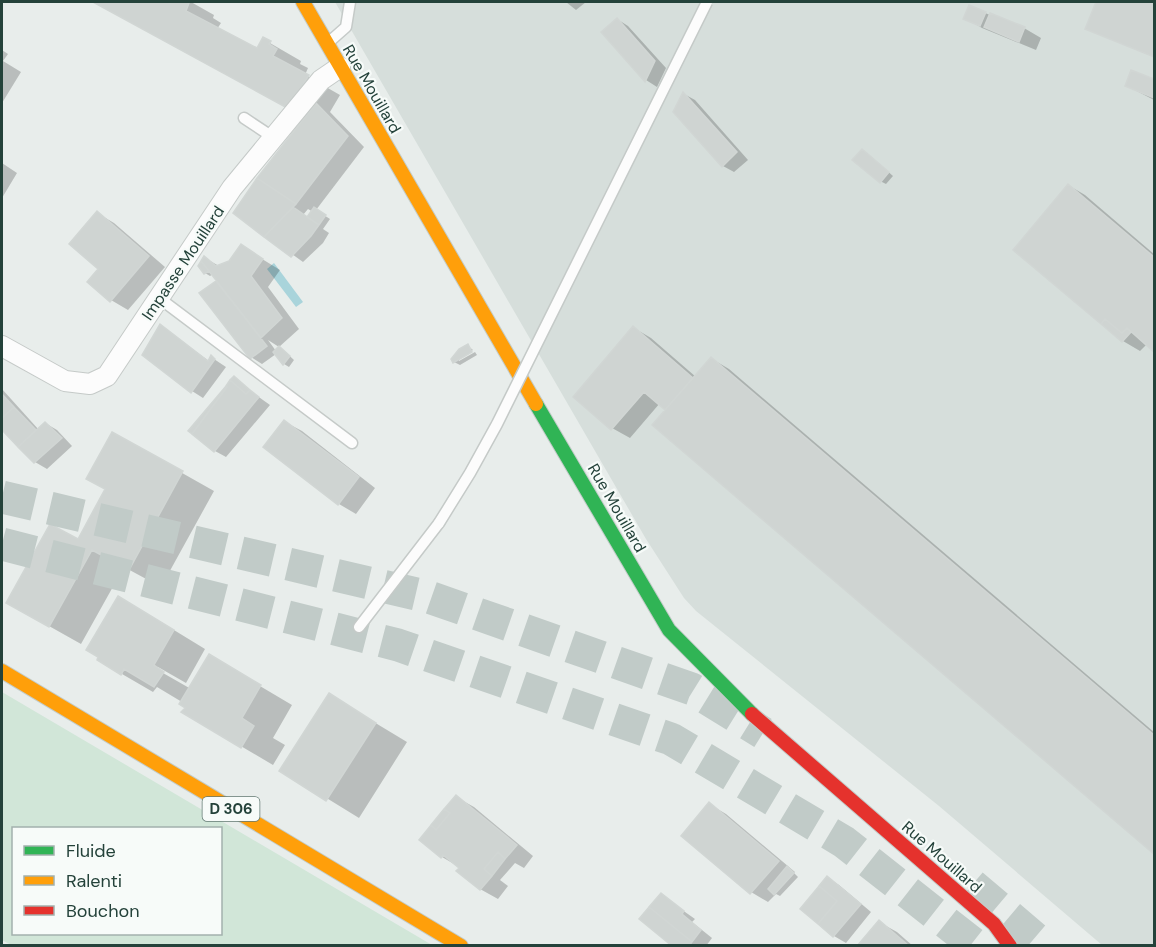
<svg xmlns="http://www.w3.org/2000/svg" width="1156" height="947" font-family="'DM Sans',sans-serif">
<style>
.built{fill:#d6dedb}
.green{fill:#d1e6d8;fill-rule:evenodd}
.water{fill:#a9d4db}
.shadow{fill:#0003;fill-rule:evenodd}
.building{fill:#cfd4d2;stroke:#d1d6d4;stroke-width:1.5}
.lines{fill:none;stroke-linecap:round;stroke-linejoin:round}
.highway-tunnel{stroke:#c1cbc8;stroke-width:33;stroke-dasharray:33 16;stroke-linecap:butt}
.lane-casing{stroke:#c5cac8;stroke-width:13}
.street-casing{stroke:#c5cac8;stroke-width:22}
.fast-casing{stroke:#c3ccc9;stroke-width:16}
.slow-casing{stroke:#c3ccc9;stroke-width:16}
.jam-casing{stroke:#c3ccc9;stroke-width:16}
.lane{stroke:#fcfcfc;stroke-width:10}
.street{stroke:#fcfcfc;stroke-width:20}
.fast{stroke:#30b455;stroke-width:14}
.slow{stroke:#ff9f0a;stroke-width:14}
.jam{stroke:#e5322d;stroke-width:14}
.lane-bridge-casing{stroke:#c5cac8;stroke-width:13;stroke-linecap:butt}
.lane-bridge{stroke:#fcfcfc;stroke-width:10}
.labels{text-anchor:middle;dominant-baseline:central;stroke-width:4.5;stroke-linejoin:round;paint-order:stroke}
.shield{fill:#f7fbf9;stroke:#637a73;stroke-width:1.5}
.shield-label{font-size:15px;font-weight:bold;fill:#24423a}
.street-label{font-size:16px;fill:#24423a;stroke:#f7fbf9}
</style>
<rect width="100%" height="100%" fill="#e8edeb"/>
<path class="built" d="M 335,2 L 1154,2 L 1154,945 L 1102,945 L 939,806 L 696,611 L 684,598 L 646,539 Z"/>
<path class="green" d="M 2,692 L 432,945 L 11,945 L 2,940 ZM 14,828 L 220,828 L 220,934 L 14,934 Z"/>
<path class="water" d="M 274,263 L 303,302 L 296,307 L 267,269 Z"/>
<path class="shadow" d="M 94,2 L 164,2 L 171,5 L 173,2 L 191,2 L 214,15 L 213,18 L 221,23 L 217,29 L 257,50 L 263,39 L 301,61 L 300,64 L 308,68 L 305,75 L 340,95 L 330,112 L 364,147 L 316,210 L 330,219 L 323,229 L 329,233 L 323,243 L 303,262 L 235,213 L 306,118 ZM 308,209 L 313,212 L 308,218 L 303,215 Z
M 566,2 L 586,2 L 576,10 Z
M 1098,2 L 1154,2 L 1154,57 L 1087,29 Z
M 985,13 L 1024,28 L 1041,38 L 1036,50 L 982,28 L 965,18 Z
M 617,19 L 628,26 L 666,68 L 657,87 L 646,80 L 603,32 Z
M 2,50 L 8,54 L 3,61 L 21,72 L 2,103 Z
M 1132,72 L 1154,81 L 1154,100 L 1127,86 Z
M 684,94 L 695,100 L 748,160 L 734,172 L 723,166 Z
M 867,153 L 893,176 L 886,184 L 880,181 Z
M 2,163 L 17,173 L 2,198 Z
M 1068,185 L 1085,195 L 1154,254 L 1154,350 L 1147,344 L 1140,351 L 1123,341 L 1015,249 Z
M 97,213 L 114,223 L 165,267 L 128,310 L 111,300 L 100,269 Z
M 241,246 L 280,270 L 268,287 L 299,329 L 279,347 L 268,340 L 276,351 L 280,347 L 294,360 L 289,367 L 284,364 L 276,354 L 262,364 L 251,357 L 216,282 L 222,286 L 213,274 L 210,276 L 205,273 L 205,258 L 219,266 L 230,263 Z
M 160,326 L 209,361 L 211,357 L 226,367 L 203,398 L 192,391 Z
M 634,328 L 651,338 L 696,377 L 712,359 L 729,369 L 1154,732 L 1154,852 L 655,425 L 667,410 L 660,403 L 630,438 L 612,428 Z
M 468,346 L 473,350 L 459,358 L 459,361 L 475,352 L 477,355 L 460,365 L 454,362 Z
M 2,389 L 39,430 L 45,423 L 57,430 L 72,446 L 47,469 L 35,462 L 2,430 Z
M 256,395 L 270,405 L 226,457 L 215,451 Z
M 285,422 L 302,431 L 375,488 L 356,514 L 339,504 Z
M 113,434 L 214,491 L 161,587 L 124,567 L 81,644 L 8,603 L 78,541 L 107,489 Z
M 151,616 L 205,649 L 186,683 L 158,667 L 156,669 L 191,689 L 209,656 L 292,705 L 273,738 L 285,745 L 273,765 L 183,712 L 188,708 L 182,702 L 157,687 L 153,692 L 122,674 Z
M 329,695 L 407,742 L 359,818 L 281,770 Z
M 456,797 L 474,807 L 533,856 L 524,868 L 515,863 L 500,880 L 508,886 L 498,899 L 480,889 L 461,868 L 442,857 Z
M 709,804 L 726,814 L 795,872 L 794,873 L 798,877 L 780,896 L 776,894 L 768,902 L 751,892 Z
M 828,878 L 839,885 L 871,912 L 846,943 L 834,936 L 802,909 Z
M 661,895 L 695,919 L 692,922 L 712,938 L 706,946 L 675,946 Z
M 879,922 L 897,932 L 913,946 L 859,946 Z"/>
<path class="building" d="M 93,2 L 167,2 L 170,3 L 171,2 L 185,2 L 189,3 L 186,11 L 257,48 L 263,37 L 271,41 L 269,44 L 277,49 L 273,56 L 309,75 L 289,109 Z
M 1096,2 L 1154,2 L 1154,57 L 1085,29 Z
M 969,5 L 986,12 L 980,26 L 963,19 Z
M 990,13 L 1025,27 L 1019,42 L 984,27 Z
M 617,18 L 655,61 L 645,82 L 601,32 Z
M 1131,70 L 1154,79 L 1154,98 L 1125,86 Z
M 683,92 L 737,152 L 722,167 L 673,112 Z
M 316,103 L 348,136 L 296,204 L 257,178 Z
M 862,149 L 889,172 L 880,183 L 852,160 Z
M 257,178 L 296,204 L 264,237 L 233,213 Z
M 1068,184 L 1154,257 L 1154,352 L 1127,328 L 1122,333 L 1105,319 L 1101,324 L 1013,250 Z
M 293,207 L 319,225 L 311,236 L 291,257 L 264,237 Z
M 314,207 L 326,215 L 319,225 L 307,217 Z
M 97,211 L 149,256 L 110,302 L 87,282 L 98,269 L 69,244 Z
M 241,244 L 263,259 L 251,276 L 282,318 L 261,338 L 201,261 L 204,256 L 216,266 L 229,261 Z
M 201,261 L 209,271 L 204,274 L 198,266 Z
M 216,281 L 267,346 L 250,359 L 199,293 Z
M 1105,319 L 1122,333 L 1127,328 L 1131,332 L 1122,342 L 1101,324 Z
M 160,324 L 208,361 L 211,355 L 215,359 L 191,393 L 142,355 Z
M 633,326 L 693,378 L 665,410 L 644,392 L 611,430 L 573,397 Z
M 468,344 L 472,352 L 453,363 L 451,359 L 459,349 Z
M 279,346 L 290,356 L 283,365 L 273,352 Z
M 711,357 L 1154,735 L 1154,854 L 652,425 Z
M 234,376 L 250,390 L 246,394 L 230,380 Z
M 230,380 L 246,394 L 250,390 L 259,397 L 214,452 L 192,434 L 227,387 L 226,386 Z
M 226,386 L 227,387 L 192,434 L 188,431 Z
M 2,394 L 14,407 L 2,418 Z
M 14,407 L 36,430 L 18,447 L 2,430 L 2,418 Z
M 284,420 L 359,477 L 338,505 L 263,447 Z
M 45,422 L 62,438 L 34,463 L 18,447 Z
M 112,432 L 183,471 L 129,570 L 92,550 L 49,627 L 6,603 L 50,524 L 78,539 L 105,489 L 86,479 Z
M 118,596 L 174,630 L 154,665 L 164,672 L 154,687 L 124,669 L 121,675 L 97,660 L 98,657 L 86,650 Z
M 209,654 L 261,685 L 242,718 L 254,726 L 241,748 L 181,712 L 185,708 L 179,704 Z
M 329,693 L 376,723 L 326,801 L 279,771 Z
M 456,795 L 517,845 L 505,859 L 498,852 L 484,869 L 492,876 L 480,890 L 456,871 L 459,868 L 443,855 L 441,858 L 419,840 L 431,825 L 436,830 L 450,813 L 444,809 Z
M 709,802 L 779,861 L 750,894 L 681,836 Z
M 444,809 L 450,813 L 436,830 L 431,825 Z
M 498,852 L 505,859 L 492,876 L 484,869 Z
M 787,866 L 794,873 L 774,895 L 768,889 Z
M 827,876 L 861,904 L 833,937 L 818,924 L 837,901 L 819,886 Z
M 819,886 L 837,901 L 818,924 L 800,909 Z
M 661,893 L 684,911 L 682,914 L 701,930 L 692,942 L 649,907 Z
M 649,907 L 692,942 L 689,946 L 672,946 L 639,919 Z
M 879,920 L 909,946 L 857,946 Z"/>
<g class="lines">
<path class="highway-tunnel" d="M 2,497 L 429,597 L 692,689 L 763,733
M 2,544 L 398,645 L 671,739 L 844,842 L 976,946
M 972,885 L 1044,946"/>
<defs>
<path id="lane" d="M 329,42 L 346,27 L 350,2
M 244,118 L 274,138
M 159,298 L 352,443
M 359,627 L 439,523"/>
<path id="street" d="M 2,346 L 65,381 L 90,384 L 107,376 L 232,188 L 321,80 L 340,67"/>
<path id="fast" d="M 536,404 L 669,630 L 752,714"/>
<path id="slow" d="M 303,2 L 536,404
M 2,671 L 461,946"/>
<path id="jam" d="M 752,714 L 994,924 L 1010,946"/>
</defs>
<use href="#lane" class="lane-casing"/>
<use href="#street" class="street-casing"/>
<use href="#fast" class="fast-casing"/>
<use href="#slow" class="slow-casing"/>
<use href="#jam" class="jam-casing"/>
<use href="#lane" class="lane"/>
<use href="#street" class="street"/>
<use href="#fast" class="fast"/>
<use href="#slow" class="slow"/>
<use href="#jam" class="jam"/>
<defs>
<path id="lane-bridge" d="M 439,523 L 470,473 L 497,424 L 707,2"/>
</defs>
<use href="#lane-bridge" class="lane-bridge-casing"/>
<use href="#lane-bridge" class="lane-bridge"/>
</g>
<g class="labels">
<rect class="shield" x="202.5" y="797" width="57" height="24" rx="4.5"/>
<g class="shield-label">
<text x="231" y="809">D 306</text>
</g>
<g class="street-label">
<text transform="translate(372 89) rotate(60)">Rue Mouillard</text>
<text transform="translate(183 263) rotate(-56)">Impasse Mouillard</text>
<text transform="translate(617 508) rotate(60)">Rue Mouillard</text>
<text transform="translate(942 857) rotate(41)">Rue Mouillard</text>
</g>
</g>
<rect width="1156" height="947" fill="none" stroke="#24423a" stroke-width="6"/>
<rect x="12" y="827" width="210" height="108" fill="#f7fbf9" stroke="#a3b1ad" stroke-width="1.5"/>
<rect x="24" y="846" width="30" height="9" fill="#30b455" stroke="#a3b1ad" stroke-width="1.5"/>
<text x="66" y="857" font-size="18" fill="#24423a">Fluide</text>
<rect x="24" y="876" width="30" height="9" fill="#ff9f0a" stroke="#a3b1ad" stroke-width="1.5"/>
<text x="66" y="887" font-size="18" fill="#24423a">Ralenti</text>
<rect x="24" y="906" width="30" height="9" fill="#e5322d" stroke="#a3b1ad" stroke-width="1.5"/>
<text x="66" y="917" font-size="18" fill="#24423a">Bouchon</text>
</svg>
